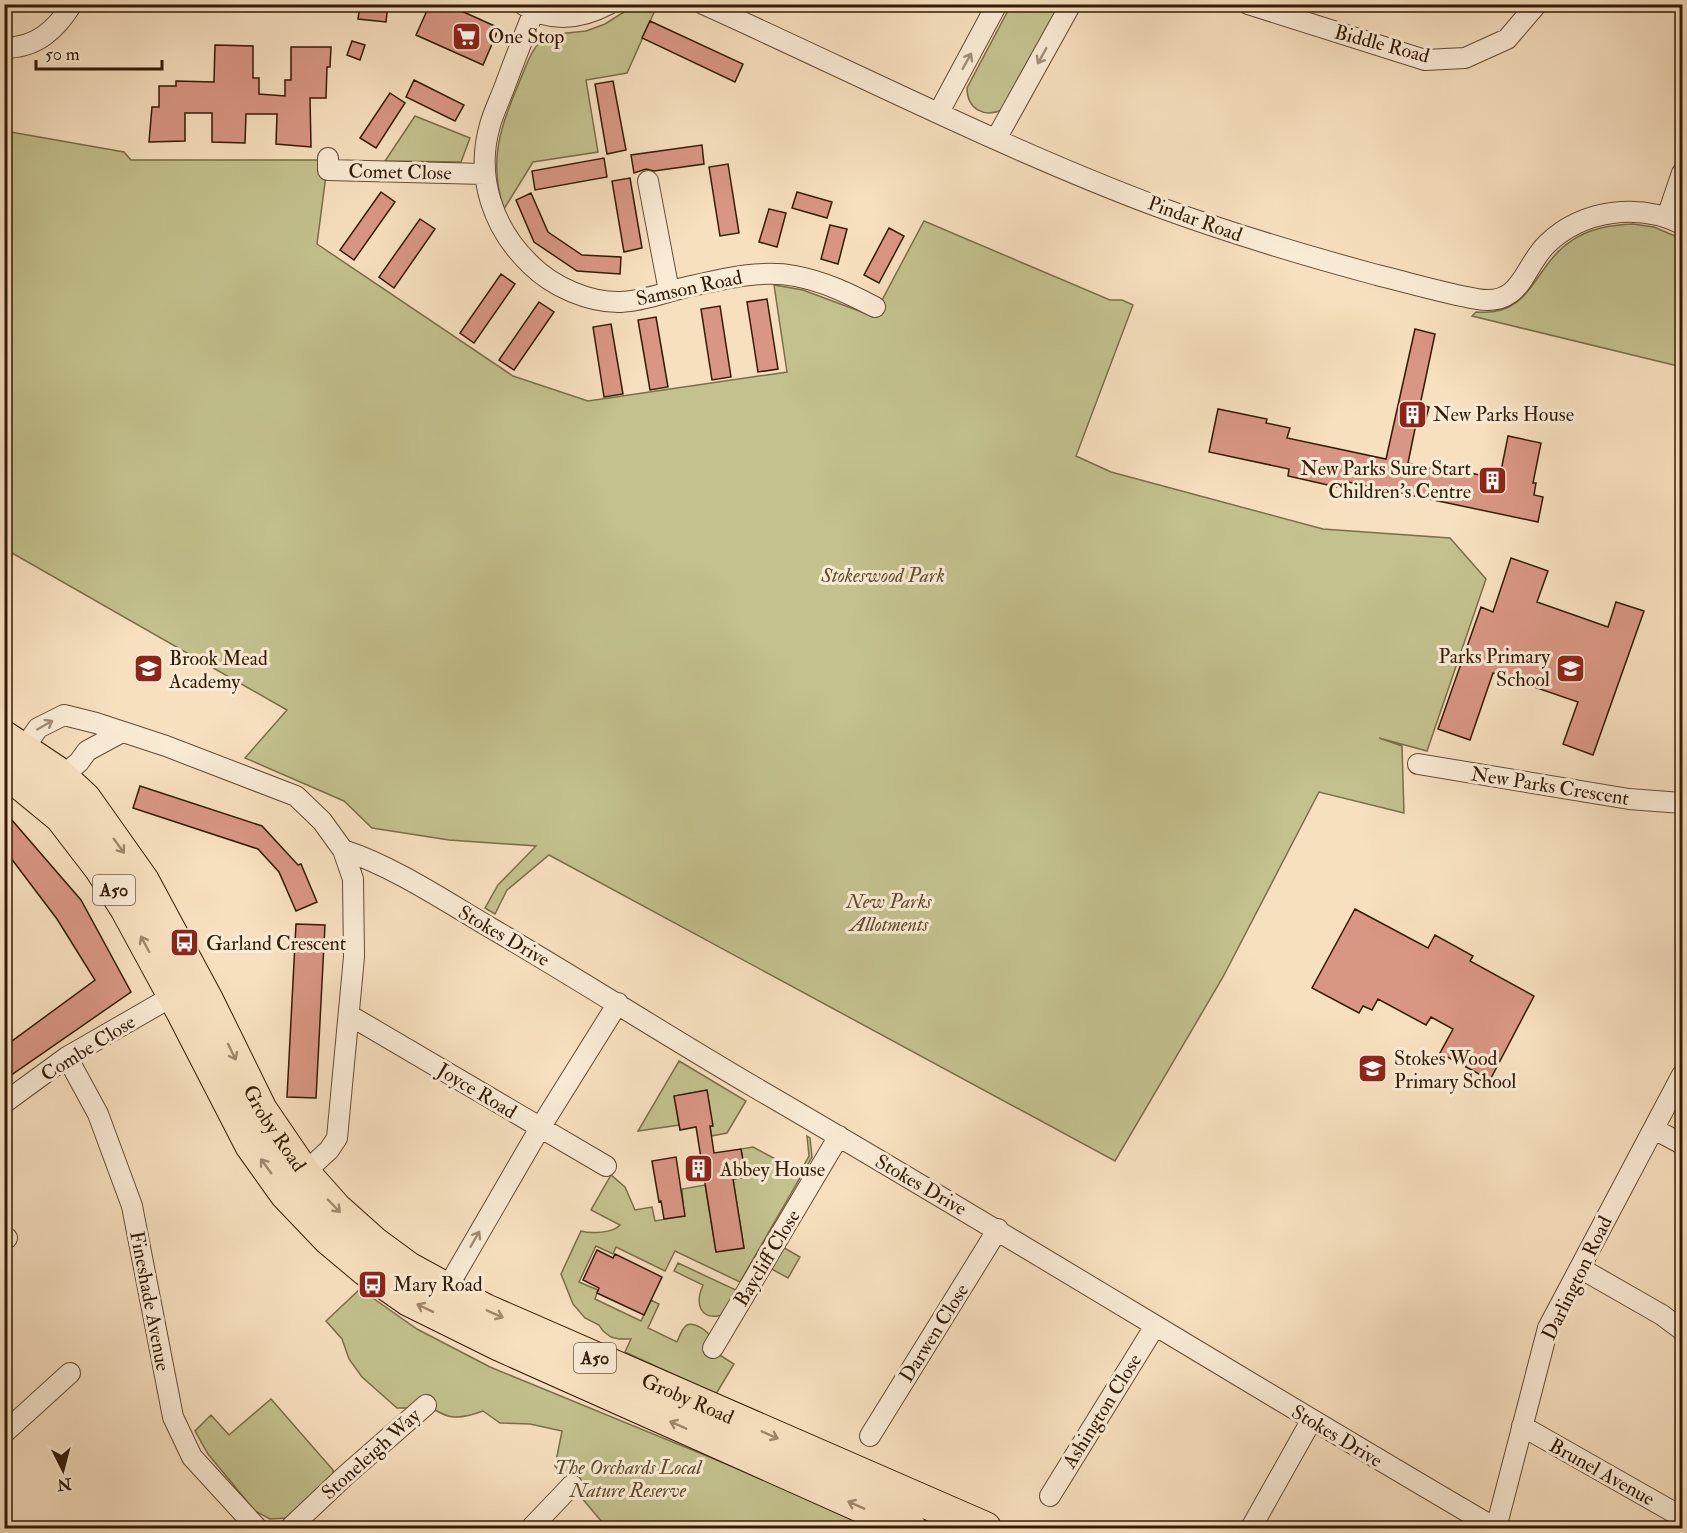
<svg xmlns="http://www.w3.org/2000/svg" width="1687" height="1533" font-family="'IM FELL Double Pica',serif">
<style>
.green{fill:#c3c18e;stroke:#7b6e49;stroke-width:1.5}
.building{fill:#d99684;stroke:#331b04;stroke-width:1.5}
.lines{fill:none;stroke-linecap:round;stroke-linejoin:round}
.street-casing{stroke:#644c33;stroke-width:22}
.primary-casing{stroke:#331b04;stroke-width:34}
.street{stroke:#faebd5;stroke-width:20}
.primary{stroke:#f7e0bf;stroke-width:32}
.oneway{stroke:#a08d77}
.oneway2{stroke:#9f876b}
.labels{text-anchor:middle;dominant-baseline:central;stroke-width:6;stroke-linejoin:round;paint-order:stroke}
.shield{fill:#faebd5;stroke:#6f5943;stroke-width:1.5}
.shield-label{font-size:18px;font-weight:bold;fill:#331b04}
.poi-label{font-size:20px;fill:#331b04;stroke:#faebd5;text-anchor:start}
.street-label{font-size:20px;fill:#331b04;stroke:#faebd5}
.park-label{font-size:20px;font-style:italic;fill:#5e4d2d;stroke:#faebd5}
</style>
<rect width="100%" height="100%" fill="#f7e0bf"/>
<filter id="stains"><feTurbulence type="fractalNoise" baseFrequency=".00333" numOctaves="4"/><feColorMatrix values="0 0 0 0 .2 0 0 0 0 .09 0 0 0 0 .02 0 0 0 .5 -.17"/></filter>
<radialGradient id="worn" r=".72"><stop offset=".6" stop-color="#630" stop-opacity="0"/><stop offset="1" stop-color="#630" stop-opacity=".3"/></radialGradient>
<path class="green" d="M 635,5 L 648,5 L 656,8 L 627,73 L 586,80 L 598,152 L 533,162 L 504,209 C 487,158 502,124 521,78 C 528,61 533,45 548,35 L 586,31 L 605,24 Z
M 1011,5 L 1061,5 L 1002,110 C 984,118 967,109 967,88 Z
M 415,116 L 470,138 L 461,162 L 385,161 Z
M 5,131 L 124,152 L 131,160 L 328,160 L 317,244 L 513,376 L 588,401 L 787,372 L 774,285 L 803,290 L 870,315 L 882,300 L 924,221 L 1110,300 L 1122,300 L 1133,305 L 1076,456 L 1111,472 L 1323,529 L 1450,538 L 1486,579 L 1427,751 L 1379,738 L 1402,746 L 1404,813 L 1319,792 L 1223,977 L 1115,1161 L 549,855 L 507,890 L 495,914 L 485,908 L 498,885 L 536,846 L 449,840 L 372,828 L 344,801 L 245,758 L 287,710 L 5,549 Z
M 1633,224 L 1654,227 L 1682,239 L 1682,367 L 1472,316 L 1476,312 C 1533,317 1532,267 1571,241 C 1590,228 1611,225 1633,224 Z
M 679,1061 L 746,1101 L 727,1133 L 711,1136 L 710,1126 L 712,1126 L 707,1090 L 675,1096 L 679,1125 L 638,1131 Z
M 807,1136 L 810,1138 L 812,1157 L 740,1282 L 675,1251 L 665,1271 L 616,1247 L 613,1254 L 596,1246 L 579,1282 L 598,1290 L 595,1299 L 641,1321 L 651,1300 L 659,1304 L 648,1328 L 677,1342 C 679,1337 682,1328 687,1325 C 693,1322 709,1330 710,1338 C 710,1339 708,1347 707,1347 L 734,1364 L 716,1394 L 625,1352 L 631,1339 L 619,1339 L 611,1337 L 603,1331 L 599,1325 L 585,1318 L 573,1304 L 561,1274 L 581,1231 C 591,1234 613,1233 620,1225 L 591,1210 L 611,1175 L 625,1187 L 635,1210 L 652,1207 L 655,1221 L 684,1216 L 682,1189 L 705,1185 L 716,1252 L 744,1248 L 733,1179 L 746,1177 L 741,1149 L 753,1147 L 800,1172 L 809,1156 Z
M 781,1246 L 800,1257 L 788,1278 L 768,1267 Z
M 678,1263 L 738,1291 L 723,1315 C 699,1321 695,1303 703,1285 L 674,1271 Z
M 360,1289 L 417,1329 L 490,1367 L 882,1528 L 607,1528 L 555,1466 L 562,1431 L 530,1424 L 500,1423 L 483,1411 C 454,1422 446,1418 420,1401 L 413,1408 L 397,1408 L 362,1377 L 349,1359 L 342,1339 L 326,1321 Z
M 271,1399 L 333,1470 L 334,1475 L 286,1518 L 270,1519 L 255,1511 L 208,1454 L 195,1431 L 211,1415 L 229,1435 Z"/>
<path class="building" d="M 360,4 L 388,4 L 386,22 L 358,19 Z
M 430,4 L 446,4 L 499,28 L 483,65 L 416,35 Z
M 650,21 L 743,64 L 735,82 L 642,38 Z
M 352,41 L 365,45 L 360,60 L 347,55 Z
M 215,45 L 253,46 L 253,78 L 259,78 L 259,94 L 285,96 L 285,80 L 291,80 L 291,47 L 331,47 L 330,67 L 327,67 L 326,98 L 310,98 L 311,147 L 276,144 L 277,114 L 246,114 L 245,143 L 212,142 L 212,113 L 185,113 L 185,141 L 149,142 L 152,107 L 159,107 L 159,86 L 176,86 L 176,81 L 214,82 Z
M 414,80 L 464,105 L 455,121 L 406,97 Z
M 613,81 L 626,150 L 607,154 L 595,84 Z
M 390,93 L 405,103 L 376,148 L 360,138 Z
M 702,145 L 704,164 L 654,171 L 646,169 L 634,173 L 631,155 Z
M 604,158 L 607,177 L 535,190 L 532,171 Z
M 728,164 L 739,233 L 720,236 L 709,167 Z
M 630,178 L 642,248 L 624,252 L 612,181 Z
M 381,192 L 395,202 L 354,260 L 340,250 Z
M 797,192 L 832,202 L 827,218 L 792,208 Z
M 531,193 L 548,232 L 582,255 L 621,257 L 620,274 L 577,271 L 534,242 L 516,200 Z
M 769,209 L 786,213 L 777,247 L 759,242 Z
M 420,219 L 435,229 L 394,288 L 379,277 Z
M 830,225 L 847,229 L 838,264 L 821,259 Z
M 889,228 L 904,236 L 879,283 L 864,275 Z
M 501,274 L 515,284 L 474,343 L 460,333 Z
M 767,299 L 778,369 L 758,372 L 747,302 Z
M 539,302 L 554,312 L 514,370 L 499,360 Z
M 720,306 L 731,377 L 712,380 L 701,309 Z
M 656,317 L 668,387 L 650,390 L 638,320 Z
M 611,324 L 623,394 L 604,397 L 593,327 Z
M 1415,329 L 1435,334 L 1420,405 L 1429,407 L 1424,426 L 1416,424 L 1408,463 L 1460,476 L 1462,471 L 1492,478 L 1501,471 L 1508,436 L 1541,443 L 1533,483 L 1536,483 L 1534,495 L 1543,497 L 1538,522 L 1348,482 L 1346,489 L 1288,476 L 1289,469 L 1209,452 L 1218,409 L 1267,419 L 1266,423 L 1290,428 L 1287,438 L 1386,459 Z
M 1511,558 L 1548,571 L 1537,602 L 1608,627 L 1616,602 L 1644,611 L 1593,755 L 1563,744 L 1578,702 L 1493,673 L 1470,740 L 1438,729 L 1481,607 L 1493,612 Z
M 140,786 L 262,826 L 298,865 L 301,864 L 317,902 L 296,911 L 279,872 L 258,849 L 133,808 Z
M 11,819 L 81,900 L 131,992 L 4,1080 L 4,1047 L 95,980 L 57,919 L 4,849 L 4,827 Z
M 1355,909 L 1428,948 L 1435,935 L 1473,956 L 1470,961 L 1534,996 L 1490,1080 L 1440,1053 L 1453,1029 L 1431,1017 L 1426,1025 L 1378,999 L 1372,1010 L 1363,1006 L 1359,1013 L 1312,988 Z
M 296,924 L 325,925 L 316,1098 L 287,1097 Z
M 707,1090 L 713,1126 L 710,1126 L 714,1153 L 741,1149 L 746,1177 L 733,1179 L 744,1248 L 716,1252 L 696,1127 L 680,1130 L 674,1096 Z
M 676,1157 L 685,1216 L 664,1219 L 661,1201 L 659,1202 L 652,1161 Z
M 597,1250 L 613,1258 L 615,1254 L 662,1277 L 644,1315 L 597,1293 L 599,1288 L 583,1280 Z"/>
<g class="lines">
<defs>
<path id="street" d="M 703,4 C 854,72 1002,148 1156,206 C 1229,233 1303,255 1377,275 C 1410,283 1443,293 1477,299 C 1522,307 1523,267 1547,244 C 1583,209 1639,203 1682,224
M 1248,4 L 1425,60 L 1465,58 L 1507,39 L 1537,4
M 524,5 C 552,23 581,19 609,4
M 534,11 C 524,35 515,59 506,83 C 501,97 494,111 490,125 C 475,177 493,229 531,265 C 553,287 590,303 621,302 C 643,301 663,293 683,288 C 719,280 759,269 795,276 C 823,281 850,294 875,307
M 4,48 C 36,48 56,30 72,4
M 939,112 L 997,4
M 996,139 L 1071,4
M 328,158 L 328,170 L 484,174
M 648,181 L 669,291
M 1667,217 L 1682,173
M 1418,764 L 1629,799 L 1682,803
M 53,784 L 79,762 L 87,751 L 122,732
M 4,792 L 15,778 L 24,748 L 38,728 L 64,715 L 96,723 L 166,746 L 296,796 L 322,821 L 343,850 L 353,879 L 354,957 L 337,1138 L 329,1150 L 304,1173
M 343,850 C 393,866 445,901 491,928 C 580,980 667,1036 756,1088 C 1004,1232 1247,1383 1495,1528
M 349,1015 L 606,1166
M 67,1057 L 98,1114 L 132,1206 L 173,1417 L 192,1457 L 257,1528
M 4,1103 L 67,1057 L 173,996
M 1654,1129 L 1682,1144
M 4,1239 L 7,1238
M 1580,1268 L 1662,1315 L 1682,1330
M 446,1290 L 540,1128 L 618,1003
M 713,1348 L 839,1136
M 1522,1426 L 1682,1517
M 4,1433 L 70,1373
M 870,1436 L 998,1229
M 1050,1496 L 1155,1326
M 290,1528 L 346,1475 L 426,1405
M 531,1528 L 572,1485
M 1251,1528 L 1311,1421
M 1496,1528 L 1548,1328 L 1682,1075"/>
<g id="primary">
<path id="s1" d="M 4,737 L 55,771 L 85,799 L 143,881 L 207,1000 L 261,1110 L 304,1173 L 336,1209 L 374,1243 L 408,1268 L 485,1310 L 985,1528"/>
<path d="M 4,770 L 61,817 L 101,869 L 126,908 L 182,1011 L 251,1145 L 286,1194 L 329,1239 L 366,1270 L 409,1300 L 500,1345 L 910,1528"/>
</g>
</defs>
<use href="#street" class="street-casing"/>
<use href="#primary" class="primary-casing"/>
<use href="#street" class="street"/>
<use href="#primary" class="primary"/>
</g>
<defs><path id="oneway-shaft" d="M-6 0H5M1.5-3L5.5 0L1.5 3" fill="none" stroke-width="1.6" stroke-linecap="round" stroke-linejoin="round" transform="scale(1.5)"/></defs>
<g class="oneway">
<use href="#oneway-shaft" transform="translate(1042 56) rotate(119)"/>
<use href="#oneway-shaft" transform="translate(967 61) rotate(-61)"/>
<use href="#oneway-shaft" transform="translate(45 725) rotate(-30)"/>
<use href="#oneway-shaft" transform="translate(475 1239) rotate(-60)"/>
</g>
<g class="oneway2">
<use href="#oneway-shaft" transform="translate(119 846) rotate(54)"/>
<use href="#oneway-shaft" transform="translate(145 944) rotate(-118)"/>
<use href="#oneway-shaft" transform="translate(232 1052) rotate(64)"/>
<use href="#oneway-shaft" transform="translate(266 1166) rotate(-126)"/>
<use href="#oneway-shaft" transform="translate(334 1206) rotate(46)"/>
<use href="#oneway-shaft" transform="translate(425 1308) rotate(-154)"/>
<use href="#oneway-shaft" transform="translate(495 1314) rotate(24)"/>
<use href="#oneway-shaft" transform="translate(678 1425) rotate(-156)"/>
<use href="#oneway-shaft" transform="translate(770 1435) rotate(24)"/>
<use href="#oneway-shaft" transform="translate(856 1505) rotate(-156)"/>
</g>
<defs>
<symbol id="supermarket-square" viewBox="-11 -11 22 22"><rect x="-9" y="-9" width="18" height="18" rx="4" fill="#8f2418" stroke="#faebd5"/><path d="M-6-5.5h2.5l.6 2H6L4.5 2H-2.5L-4.4-4H-6ZM-1.5 3.2a1.3 1.3 0 1 0 .1 0ZM3 3.2a1.3 1.3 0 1 0 .1 0Z" fill="#fff"/></symbol>
<symbol id="building-square" viewBox="-11 -11 22 22"><rect x="-9" y="-9" width="18" height="18" rx="4" fill="#8f2418" stroke="#faebd5"/><path d="M-4-6H4V6H1V3H-1V6H-4ZM-2.5-4.3h1.7v1.8h-1.7ZM.8-4.3h1.7v1.8H.8ZM-2.5-1h1.7V.8h-1.7ZM.8-1h1.7V.8H.8Z" fill="#fff"/></symbol>
<symbol id="school-square" viewBox="-11 -11 22 22"><rect x="-9" y="-9" width="18" height="18" rx="4" fill="#8f2418" stroke="#faebd5"/><path d="M0-5L7-2L0 1L-7-2ZM-4 1L0 2.5L4 1V4Q0 6-4 4Z" fill="#fff"/></symbol>
<symbol id="bus-square" viewBox="-11 -11 22 22"><rect x="-9" y="-9" width="18" height="18" rx="4" fill="#8f2418" stroke="#faebd5"/><path d="M-5-6H5V4H4V6H2V4H-2V6H-4V4H-5ZM-3.5-4V0h7V-4ZM-3.5 1.2v1.5H-2V1.2ZM2 1.2v1.5H3.5V1.2Z" fill="#fff"/></symbol>
</defs>
<g fill-rule="evenodd">
<use href="#supermarket-square" x="450" y="20" width="33" height="33"/>
<use href="#building-square" x="1396" y="398" width="33" height="33"/>
<use href="#building-square" x="1476" y="464" width="33" height="33"/>
<use href="#school-square" x="1554" y="652" width="33" height="33"/>
<use href="#school-square" x="132" y="652" width="33" height="33"/>
<use href="#bus-square" x="168" y="926" width="33" height="33"/>
<use href="#school-square" x="1356" y="1052" width="33" height="33"/>
<use href="#building-square" x="682" y="1152" width="33" height="33"/>
<use href="#bus-square" x="356" y="1268" width="33" height="33"/>
</g>
<g class="labels">
<g class="shield">
<rect x="93" y="875" width="42" height="30" rx="4.5"/>
<rect x="574" y="1343" width="42" height="30" rx="4.5"/>
</g>
<g class="shield-label">
<text x="114" y="890">A50</text>
<text x="595" y="1358">A50</text>
</g>
<g class="poi-label">
<text x="488" y="36">One Stop</text>
<text x="1433" y="414">New Parks House</text>
<text x="1471" y="468" text-anchor="end">New Parks Sure Start<tspan x="1471" dy="23">Children's Centre</tspan></text>
<text x="1550" y="656" text-anchor="end">Parks Primary<tspan x="1550" dy="23">School</tspan></text>
<text x="169" y="658">Brook Mead<tspan x="169" dy="23">Academy</tspan></text>
<text x="206" y="943">Garland Crescent</text>
<text x="1394" y="1058">Stokes Wood<tspan x="1394" dy="23">Primary School</tspan></text>
<text x="720" y="1169">Abbey House</text>
<text x="393" y="1284">Mary Road</text>
</g>
<g class="street-label">
<text transform="translate(1382 44) rotate(15)">Biddle Road</text>
<text transform="translate(400 172) rotate(1)">Comet Close</text>
<text transform="translate(1195 219) rotate(20)">Pindar Road</text>
<text transform="translate(689 288) rotate(-12)">Samson Road</text>
<text transform="translate(1550 786) rotate(9)">New Parks Crescent</text>
<text transform="translate(504 936) rotate(30)">Stokes Drive</text>
<text transform="translate(88 1048) rotate(-32)">Combe Close</text>
<text transform="translate(477 1091) rotate(31)">Joyce Road</text>
<text stroke="none"><textPath href="#s1" startOffset="483">Groby Road</textPath></text>
<text transform="translate(921 1185) rotate(30)">Stokes Drive</text>
<text transform="translate(767 1258) rotate(-59)">Baycliff Close</text>
<text transform="translate(1577 1278) rotate(-64)">Darlington Road</text>
<text transform="translate(150 1301) rotate(79)">Fineshade Avenue</text>
<text transform="translate(934 1333) rotate(-58)">Darwen Close</text>
<text stroke="none"><textPath href="#s1" startOffset="987">Groby Road</textPath></text>
<text transform="translate(1102 1411) rotate(-58)">Ashington Close</text>
<text transform="translate(1337 1436) rotate(31)">Stokes Drive</text>
<text transform="translate(371 1454) rotate(-42)">Stoneleigh Way</text>
<text transform="translate(1602 1472) rotate(29)">Brunel Avenue</text>
</g>
<g class="park-label">
<text x="883" y="575">Stokeswood Park</text>
<text x="889" y="901">New Parks<tspan x="889" dy="23">Allotments</tspan></text>
<text x="628" y="1467">The Orchards Local<tspan x="628" dy="23">Nature Reserve</tspan></text>
</g>
</g>
<rect width="1687" height="1533" fill="none" stroke="#f7e0bf" stroke-width="24"/>
<rect x="6" y="6" width="1675" height="1521" fill="none" stroke="#331b04" stroke-width="3"/>
<rect x="12" y="12" width="1663" height="1509" fill="none" stroke="#331b04" stroke-width="1.5"/>
<g transform="translate(63 1470) rotate(174)" stroke="#faebd5" stroke-width="4.5" paint-order="stroke">
<path d="M0-4.5L10 22L0 15L-10 22Z" fill="#331b04"/>
<text y="-9" font-size="16" font-weight="bold" text-anchor="middle" fill="#331b04">N</text>
</g>
<path d="M36 60v9h126v-9" fill="none" stroke="#331b04" stroke-width="3"/>
<text x="45" y="60" font-size="18" fill="#331b04" stroke="#faebd5" stroke-width="4.5" paint-order="stroke">50 m</text>
<rect width="100%" height="100%" filter="url(#stains)"/>
<rect width="100%" height="100%" fill="url(#worn)"/>
</svg>
